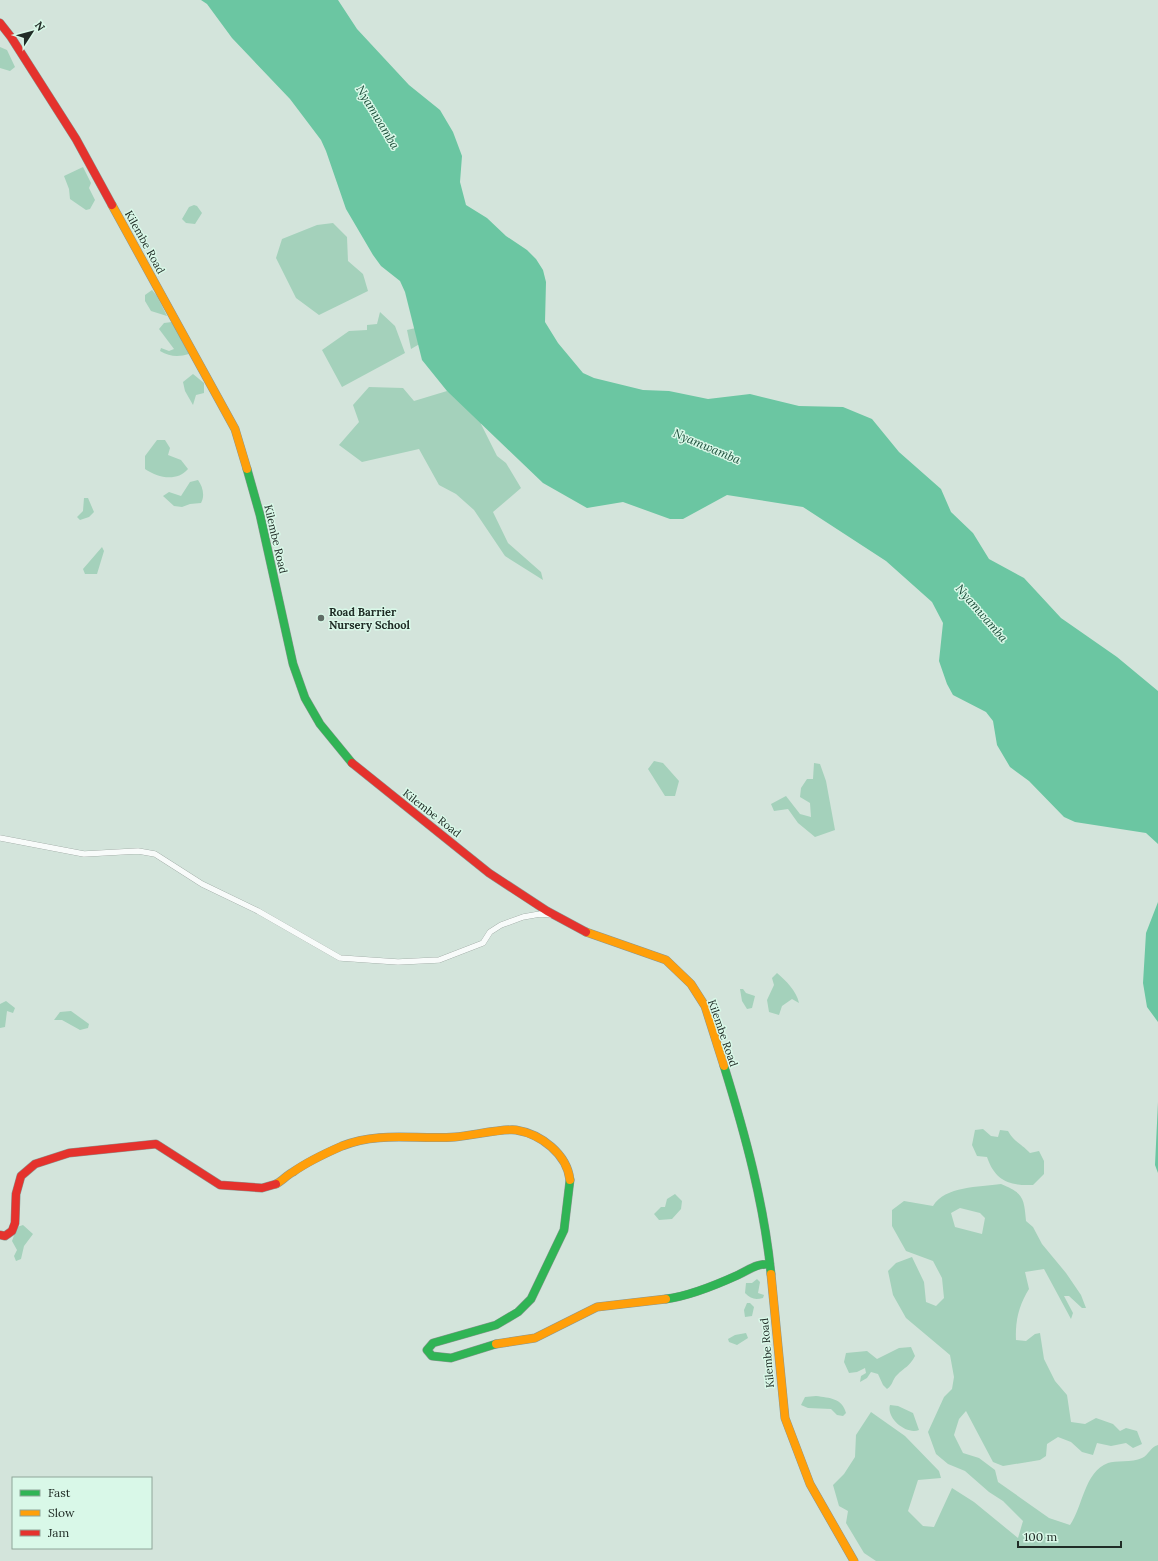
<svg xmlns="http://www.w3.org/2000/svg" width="1158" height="1561" font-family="Lora,serif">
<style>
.green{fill:#a4d1bb;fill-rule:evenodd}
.water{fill:#6bc6a2}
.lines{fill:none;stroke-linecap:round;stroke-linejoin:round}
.street-casing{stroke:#8a9690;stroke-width:6}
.fast-casing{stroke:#8a9690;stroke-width:9}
.slow-casing{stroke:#8a9690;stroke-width:9}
.jam-casing{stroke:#8a9690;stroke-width:9}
.street{stroke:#f8fbfa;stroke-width:5.5}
.fast{stroke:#30b455;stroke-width:8}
.slow{stroke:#ff9f0a;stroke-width:8}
.jam{stroke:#e5322d;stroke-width:8}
.poi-dot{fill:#5f6c65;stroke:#d9f8e8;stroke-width:1.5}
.labels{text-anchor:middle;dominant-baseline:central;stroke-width:3;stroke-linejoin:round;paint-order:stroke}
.street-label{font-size:11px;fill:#202c26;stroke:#d9f8e8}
.poi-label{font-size:11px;font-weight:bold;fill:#202c26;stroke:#d9f8e8;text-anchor:start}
.water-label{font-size:12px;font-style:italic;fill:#1a4c38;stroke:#d9f8e8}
</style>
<rect width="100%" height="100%" fill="#d3e4db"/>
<path class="green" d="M 0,47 L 7,50 L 15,67 L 10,71 L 0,68 Z
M 83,167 L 91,183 L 89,188 L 95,200 L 90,209 L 86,210 L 70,199 L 69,189 L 64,176 Z
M 194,205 L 197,206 L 202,213 L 195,224 L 186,223 L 182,219 L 189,207 Z
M 333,223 L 347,237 L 348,261 L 363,274 L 368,291 L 319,315 L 296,298 L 276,258 L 282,239 L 317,225 Z
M 152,290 L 157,296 L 167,316 L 151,311 L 145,301 L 145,295 Z
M 380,312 L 395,326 L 405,353 L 342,387 L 322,350 L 349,331 L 367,330 L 367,325 L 377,324 Z
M 172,322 L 189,354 C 179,357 170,357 160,351 L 161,348 L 169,351 L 174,349 L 159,329 L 164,323 Z
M 424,326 L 428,339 L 411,349 L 407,330 Z
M 193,374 L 204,383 L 204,393 L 196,395 L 193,405 L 185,391 L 183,382 Z
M 369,387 L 403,388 L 414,401 L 447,391 L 488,416 L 481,424 L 497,456 L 506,463 L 521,488 L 493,512 L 508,543 L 541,572 L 543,580 L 505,556 L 474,510 L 456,494 L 439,485 L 419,449 L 362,462 L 339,445 L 359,422 L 353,405 Z
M 157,440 L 165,440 L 170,448 L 168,455 L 181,460 L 188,469 C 177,482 158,478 145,469 L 145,456 Z
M 198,480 C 203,487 205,496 201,503 L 190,504 L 182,507 L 174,506 L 163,496 L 169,492 L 181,496 L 190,482 Z
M 84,498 L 88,498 L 94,512 L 89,517 L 80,520 L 77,517 L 83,511 Z
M 102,547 L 104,551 L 97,574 L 85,574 L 83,569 Z
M 654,761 L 663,763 L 679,781 L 675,796 L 665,796 L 648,769 Z
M 814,763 L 820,764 L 826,781 L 835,830 L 815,837 L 798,823 L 788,809 L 774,811 L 771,804 L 786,796 L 800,814 L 811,817 L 810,803 L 800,797 L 801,788 L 807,779 L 813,779 Z
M 777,973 C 786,981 796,990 799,1003 L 792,999 L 782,1006 L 779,1015 L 769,1012 L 767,1000 L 774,985 L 772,978 Z
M 740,989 L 743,989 L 746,993 L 755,996 L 752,1008 L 747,1009 L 742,1001 Z
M 6,1001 L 15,1008 L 13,1013 L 7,1011 L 5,1027 L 0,1028 L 0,1004 Z
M 71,1011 L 89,1024 L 88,1028 L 80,1030 L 62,1020 L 54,1020 L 60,1012 Z
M 983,1129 L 991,1136 L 998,1137 L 1000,1130 L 1008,1131 C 1015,1143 1021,1143 1030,1153 L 1039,1151 L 1044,1161 L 1044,1174 L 1033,1185 C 1010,1186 995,1181 987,1157 L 977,1156 L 972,1145 L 975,1130 Z
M 1001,1184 C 1023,1193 1024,1197 1026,1221 L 1033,1227 L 1042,1244 L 1066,1273 L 1081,1295 L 1086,1308 L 1082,1308 L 1069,1296 L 1064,1296 L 1073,1313 L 1071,1319 L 1044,1269 L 1025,1272 L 1029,1289 C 1019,1305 1015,1321 1016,1340 L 1026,1341 L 1035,1334 L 1040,1333 L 1044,1359 L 1055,1381 L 1067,1395 L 1071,1422 L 1085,1424 L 1096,1418 L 1113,1424 L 1120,1431 L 1126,1428 L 1137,1431 L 1142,1444 L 1133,1448 L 1126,1443 L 1111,1446 L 1097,1443 L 1093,1455 L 1082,1452 L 1071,1442 L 1058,1437 L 1047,1444 L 1046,1456 L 1040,1460 L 1003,1466 L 993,1462 L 966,1411 L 959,1419 L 954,1435 L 963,1453 L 979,1458 L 995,1470 L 998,1482 L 1049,1518 L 1070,1525 C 1083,1507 1084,1472 1108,1463 C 1115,1460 1132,1463 1142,1458 C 1149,1455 1150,1447 1158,1445 L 1158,1561 L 876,1561 L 864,1553 L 846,1523 L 848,1511 L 839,1506 L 833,1485 L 844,1474 L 855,1457 L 856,1435 L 871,1412 L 905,1436 L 939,1471 L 941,1478 L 918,1480 L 908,1511 L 923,1526 L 934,1527 L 952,1488 L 974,1502 L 1018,1538 L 1023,1521 L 1003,1501 L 989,1492 L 965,1471 L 948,1464 L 936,1454 L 928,1432 L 944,1397 L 952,1389 L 954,1377 L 950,1355 L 906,1318 L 893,1295 L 888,1271 L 896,1263 L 912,1257 L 924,1282 L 926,1302 L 936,1306 L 944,1298 L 942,1278 L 933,1261 L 906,1251 L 892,1226 L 892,1210 L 904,1201 L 933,1206 C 945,1186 979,1187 1001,1184 ZM 960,1208 L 980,1213 L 985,1218 L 982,1234 L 955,1227 L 951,1213 Z
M 675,1194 L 682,1201 L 681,1209 L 672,1219 L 659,1220 L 654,1214 L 661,1207 L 665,1207 L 667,1199 Z
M 23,1225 L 33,1234 L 24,1246 L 21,1259 L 16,1261 L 14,1256 L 17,1250 L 12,1241 L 17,1227 Z
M 757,1279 L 760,1282 L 758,1293 L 764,1295 L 763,1298 C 755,1300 751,1299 745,1293 L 746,1283 L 752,1283 Z
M 747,1303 L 750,1303 L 754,1307 L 752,1316 L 745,1317 L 744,1310 Z
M 746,1333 L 748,1338 L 737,1345 L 729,1342 L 728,1339 L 735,1335 Z
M 911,1347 L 915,1356 C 909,1367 905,1367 897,1375 C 892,1380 893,1385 887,1389 L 883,1385 L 878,1374 L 871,1372 L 867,1378 L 860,1382 L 861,1376 L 866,1373 L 865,1368 L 857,1372 L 849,1373 L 844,1362 L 846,1353 L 867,1351 L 877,1359 L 899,1348 Z
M 816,1396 C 830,1398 842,1398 846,1413 L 843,1416 L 837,1415 L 831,1409 L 808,1408 L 801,1405 L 805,1397 Z
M 890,1405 L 898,1406 L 913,1413 L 919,1430 C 906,1435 886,1418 890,1405 Z"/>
<path class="water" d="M 201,0 L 338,0 L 357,29 L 409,85 L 440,110 L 453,132 L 462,156 L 460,182 L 466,205 L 487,218 L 506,236 L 527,250 L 536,259 L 543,270 L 546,282 L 545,322 L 558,343 L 583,373 L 594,378 L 643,390 L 669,391 L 708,399 L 750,394 L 799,406 L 843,407 L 872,419 L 899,452 L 941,489 L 951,512 L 973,533 L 989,559 L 1024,578 L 1061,618 L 1117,657 L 1158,691 L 1158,844 L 1146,833 L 1075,822 L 1064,817 L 1029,781 L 1010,767 L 997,745 L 993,721 L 986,712 L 953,695 L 947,684 L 939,661 L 943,623 L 932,602 L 886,561 L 803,507 L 727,495 L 683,519 L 670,519 L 623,502 L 587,508 L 543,483 L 447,391 L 422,360 L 405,292 L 400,281 L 381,266 L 373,255 L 346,209 L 326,151 L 321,140 L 290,99 L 232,38 L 207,4 Z
M 1158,902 L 1158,1022 L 1147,1007 L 1143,983 L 1146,933 Z
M 1158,1102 L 1158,1173 L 1155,1165 Z"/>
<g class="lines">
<defs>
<path id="street" d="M 0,838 L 84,854 L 138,851 L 155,854 L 202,884 L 258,911 L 340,958 L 398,962 L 439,960 L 483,943 L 490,932 L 501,925 L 523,917 L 540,914 L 552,915"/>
<path id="fast" d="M 247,469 L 260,515 L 293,664 L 305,698 L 320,724 L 352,763
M 724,1066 C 745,1134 764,1203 771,1274
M 666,1299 C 690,1296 716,1285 738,1275 C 751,1269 755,1264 770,1264
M 496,1344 L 451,1358 L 432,1356 L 427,1350 L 433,1343 L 496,1325 L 518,1312 L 531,1299 L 564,1230 L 570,1180"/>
<path id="slow" d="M 112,205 L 235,429 L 247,469
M 586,932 L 666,960 L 691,984 L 705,1006 L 724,1066
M 276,1184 C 282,1181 287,1175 293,1172 C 307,1162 326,1153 342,1146 C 379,1131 417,1140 455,1137 C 471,1136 503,1128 516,1130 C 541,1134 567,1154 570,1180
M 771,1274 L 785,1418 L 810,1484 L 854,1561
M 496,1344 L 535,1338 L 597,1307 L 666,1299"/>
<path id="jam" d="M 0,23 L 11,37 L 76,139 L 112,205
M 352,763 L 489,873 L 547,911 L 586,932
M 0,1235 L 5,1236 L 12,1231 L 15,1223 L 16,1194 L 21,1176 L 35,1164 L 69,1153 L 156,1144 L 220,1185 L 262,1188 L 276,1184"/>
</defs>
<use href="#street" class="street-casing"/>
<use href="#fast" class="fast-casing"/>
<use href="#slow" class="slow-casing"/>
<use href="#jam" class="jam-casing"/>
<use href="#street" class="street"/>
<use href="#fast" class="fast"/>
<use href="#slow" class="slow"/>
<use href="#jam" class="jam"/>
</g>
<circle class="poi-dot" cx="321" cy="618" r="4"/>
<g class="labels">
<g class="street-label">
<text transform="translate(145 242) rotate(61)">Kilembe Road</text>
<text transform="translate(276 539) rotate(77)">Kilembe Road</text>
<text transform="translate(432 813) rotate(38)">Kilembe Road</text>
<text transform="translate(723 1033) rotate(71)">Kilembe Road</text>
<text transform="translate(767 1353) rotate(-95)">Kilembe Road</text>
</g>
<g class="poi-label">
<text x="329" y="612">Road Barrier<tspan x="329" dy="13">Nursery School</tspan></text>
</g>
<g class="water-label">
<text transform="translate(378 117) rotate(59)">Nyamwamba</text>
<text transform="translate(707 446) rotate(23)">Nyamwamba</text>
<text transform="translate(982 613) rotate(49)">Nyamwamba</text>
</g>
</g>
<rect x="12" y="1477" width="140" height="72" fill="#d9f8e8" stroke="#8fa69a"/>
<rect x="20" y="1490" width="20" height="6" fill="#30b455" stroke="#8fa69a"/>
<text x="48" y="1497" font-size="12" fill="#202c26">Fast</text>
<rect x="20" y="1510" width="20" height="6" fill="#ff9f0a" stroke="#8fa69a"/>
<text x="48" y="1517" font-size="12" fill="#202c26">Slow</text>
<rect x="20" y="1530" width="20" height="6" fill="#e5322d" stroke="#8fa69a"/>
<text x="48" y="1537" font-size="12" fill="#202c26">Jam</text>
<g transform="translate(32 32) rotate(54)" stroke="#d9f8e8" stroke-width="3" paint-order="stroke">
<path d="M0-3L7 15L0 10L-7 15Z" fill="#202c26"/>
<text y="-6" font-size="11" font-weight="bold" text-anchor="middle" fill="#202c26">N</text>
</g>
<path d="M1018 1541v6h103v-6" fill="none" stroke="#202c26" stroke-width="2"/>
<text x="1024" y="1541" font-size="12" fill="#202c26" stroke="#d9f8e8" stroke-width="3" paint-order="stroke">100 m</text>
</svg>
